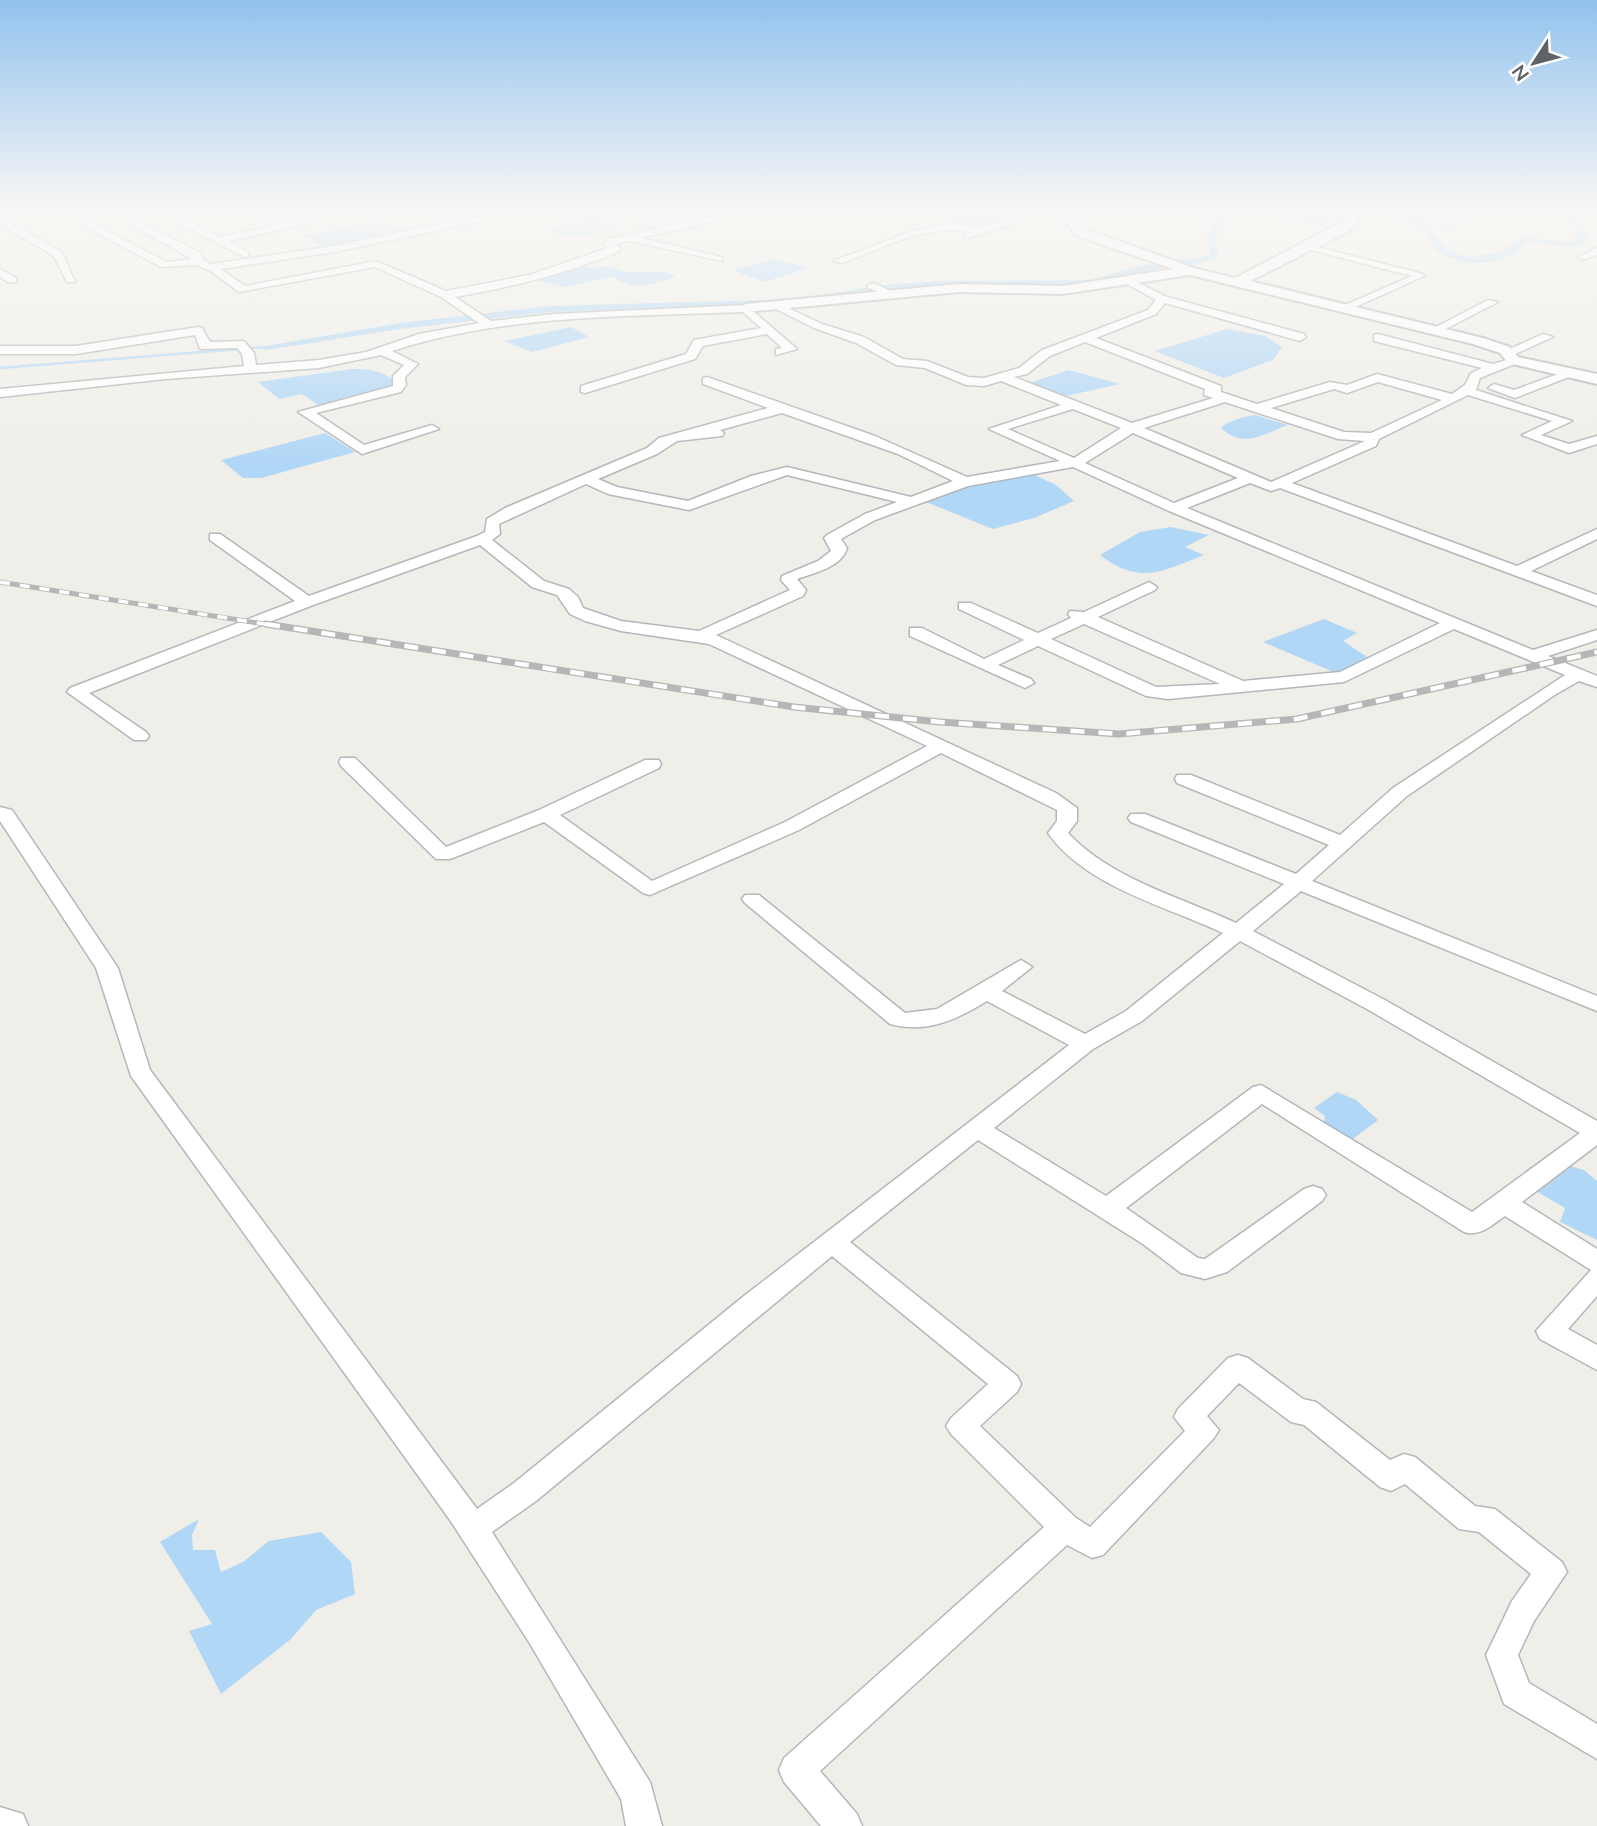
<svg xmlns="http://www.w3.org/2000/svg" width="1597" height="1826" font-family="'Nunito Sans',sans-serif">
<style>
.water{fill:#b1d7f6}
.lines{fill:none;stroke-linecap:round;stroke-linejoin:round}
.stream{stroke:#b1d7f6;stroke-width:2.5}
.canal{fill:#b1d7f6;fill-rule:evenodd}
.pedestrian-casing{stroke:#b4b7ba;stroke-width:3}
.minor-casing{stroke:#b4b7ba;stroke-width:3}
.tertiary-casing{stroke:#b4b7ba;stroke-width:4}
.pedestrian{fill:#fff;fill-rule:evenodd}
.minor{fill:#fff;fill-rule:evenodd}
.tertiary{fill:#fff;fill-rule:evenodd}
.rail-far1-casing{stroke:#b5b6b6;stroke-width:5}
.rail-casing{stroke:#b5b6b6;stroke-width:7}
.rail-far1{stroke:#fff;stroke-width:3.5;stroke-dasharray:10;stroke-linecap:butt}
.rail{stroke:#fff;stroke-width:4.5;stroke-dasharray:14;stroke-linecap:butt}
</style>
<rect width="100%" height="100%" fill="#efeee8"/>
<path class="water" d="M 955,208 L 1020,208 L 1032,212 L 976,226 L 937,215 Z
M 1597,211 L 1576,217 L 1587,237 L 1584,245 L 1568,247 L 1528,242 L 1507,257 L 1501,255 L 1527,238 L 1571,242 L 1578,232 L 1568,217 Z
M 590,217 L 619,224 C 600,234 569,244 549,230 Z
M 380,222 L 402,233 L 326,248 L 304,235 Z
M 774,259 L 809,268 L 763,282 L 733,270 Z
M 578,265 L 590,268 L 608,266 L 625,272 L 662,272 L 674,275 L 673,278 C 648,284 636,292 612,276 L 566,287 L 533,279 Z
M 571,327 L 589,337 L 532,352 L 504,341 Z
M 1227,329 L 1265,336 L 1282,347 L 1273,360 L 1224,378 L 1155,351 Z
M 352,369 C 370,369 382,370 395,382 L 391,388 L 320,406 L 302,394 L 279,399 L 258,382 Z
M 1069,370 L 1120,384 L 1057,398 L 1026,384 Z
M 1255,415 L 1288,425 C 1265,433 1244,450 1221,428 C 1227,421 1246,416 1255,415 Z
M 325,433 L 355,452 L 261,478 L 243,478 L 221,460 Z
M 1030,473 L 1056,485 L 1074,501 L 1034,518 L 993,529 L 926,502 L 959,487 Z
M 1171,527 L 1209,535 L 1185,547 L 1204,555 C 1162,571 1141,586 1100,555 L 1140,532 Z
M 1324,619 L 1357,633 L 1343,641 L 1367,657 L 1370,663 L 1343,676 L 1263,642 Z
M 1337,1092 L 1356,1100 L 1378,1120 L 1353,1139 L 1324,1124 L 1325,1116 L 1314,1108 Z
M 1566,1165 L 1584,1170 L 1597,1181 L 1597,1240 L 1560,1222 L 1565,1208 L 1536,1191 L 1548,1176 Z
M 199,1519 L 192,1535 L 193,1550 L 215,1550 L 221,1572 L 243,1562 L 269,1541 L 321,1532 L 351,1562 L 355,1594 L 316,1610 L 291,1639 L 221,1694 L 189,1631 L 212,1624 L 160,1542 Z"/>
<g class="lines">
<path class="stream" d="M 0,368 L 266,347"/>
<path class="canal" d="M 1234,208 L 1280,208 L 1322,220 L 1335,210 L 1356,208 L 1324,226 L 1304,223 L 1266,211 L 1228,215 L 1223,217 L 1224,228 L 1215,238 L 1219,256 L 1198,264 L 1173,265 L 1092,286 L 943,287 L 884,291 L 795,305 L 550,312 L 400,329 L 266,350 L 260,347 L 400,323 L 550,306 L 795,299 L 884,285 L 943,281 L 1091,280 L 1132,268 L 1173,259 L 1197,258 L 1211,253 L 1205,238 L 1214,228 L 1213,216 Z
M 1375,208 L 1387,208 L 1429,225 L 1447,250 L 1467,257 L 1501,252 L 1521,238 L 1529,240 C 1504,268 1459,271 1432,246 L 1432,239 L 1423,229 Z"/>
<defs>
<path id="pedestrian" d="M 1306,244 L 1423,274 L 1424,276 L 1351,309 L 1345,309 L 1345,305 L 1412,276 L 1303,248 Z"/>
<path id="minor" d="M 50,208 L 63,208 L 167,262 L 192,259 L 101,208 L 114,208 L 201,253 L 203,260 L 211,264 L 334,246 L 438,224 L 427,219 L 430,212 L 426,208 L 438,208 L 441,211 L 437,216 L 449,222 L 503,213 L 499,218 L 334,252 L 221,269 L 245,286 L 376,261 L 446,291 L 529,275 L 608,248 L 604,244 L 608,239 L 657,228 L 605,208 L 620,208 L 669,226 L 753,208 L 773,208 L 641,238 L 722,257 L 722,261 L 629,241 L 615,244 L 621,249 L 620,251 C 567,274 512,287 455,297 L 491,321 L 554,314 L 746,305 L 797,349 L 776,355 L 776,349 L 782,348 L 767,334 L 703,346 L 695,359 L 585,393 L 581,392 L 581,386 L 686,354 L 694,340 L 761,328 L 743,312 C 626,317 504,314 392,351 L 418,364 L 405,377 L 406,385 L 401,392 L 316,413 L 364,445 L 432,425 L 439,429 L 362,454 L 298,412 L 393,386 L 393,376 L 404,365 L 381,355 L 319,368 L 166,379 L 0,397 L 0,389 L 244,366 L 242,354 L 237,348 L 200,349 L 195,335 L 76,354 L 0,354 L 0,346 L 76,346 L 198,327 L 202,328 L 210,342 L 244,341 L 254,353 L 256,365 L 319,360 L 366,352 L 419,334 L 479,323 L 441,297 L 375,267 L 239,292 L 212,272 L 197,265 L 161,267 Z
M 150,208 L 163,208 L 219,237 L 271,226 L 237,208 L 250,208 L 283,224 L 332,214 L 322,208 L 335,208 L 347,215 L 228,241 L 248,252 L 248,256 L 244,257 Z
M 1050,208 L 1059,210 L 968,238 L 963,235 L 969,232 C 928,222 880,250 842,263 L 833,261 L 913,231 L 953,222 L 981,228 Z
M 1394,208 C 1413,208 1432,220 1450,218 C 1471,216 1490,208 1512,208 L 1447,225 Z
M 0,217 L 62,252 L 75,282 L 67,282 L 54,256 L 0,224 Z
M 1597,248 L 1597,255 L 1583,260 L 1578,257 Z
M 0,269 L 16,278 L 16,282 L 8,282 L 0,277 Z
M 1131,279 L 1167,297 L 1304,334 L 1306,337 L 1300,341 L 1165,303 L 1156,314 L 1096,338 L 1221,386 L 1221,392 L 1257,404 L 1330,382 L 1347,385 L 1377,374 L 1452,394 L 1465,385 L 1471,373 L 1482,368 L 1374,341 L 1374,335 L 1378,334 L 1493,364 L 1517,357 L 1517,363 L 1480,378 L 1476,390 L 1572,421 L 1541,435 L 1569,444 L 1597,436 L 1597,444 L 1569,453 L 1522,435 L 1552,421 L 1468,395 L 1379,439 L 1376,446 L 1292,483 L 1517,566 L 1597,529 L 1597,539 L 1531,571 L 1597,595 L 1597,606 L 1280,488 L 1271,491 L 1250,483 L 1187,508 L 1533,650 L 1597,630 L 1597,640 L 1548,656 L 1597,676 L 1597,687 L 1579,681 L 1556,694 L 1407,796 L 1312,881 L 1597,996 L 1597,1011 L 1301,891 L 1253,931 L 1383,999 L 1597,1121 L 1597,1145 L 1522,1202 L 1597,1249 L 1597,1296 L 1568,1329 L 1597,1345 L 1597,1370 L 1540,1339 L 1536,1331 L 1591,1270 L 1505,1216 C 1491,1225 1481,1237 1464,1232 L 1262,1104 L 1126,1208 L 1198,1258 L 1205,1259 L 1304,1189 L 1313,1186 L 1322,1189 L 1326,1195 L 1322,1201 L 1227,1272 L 1205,1279 L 1181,1273 L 1143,1244 L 978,1140 L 850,1242 L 1017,1376 L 1021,1384 L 1017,1392 L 980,1426 L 1076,1518 L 1090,1527 L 1185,1431 L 1174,1417 L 1178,1409 L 1228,1358 L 1238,1355 L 1248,1358 L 1303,1399 L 1316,1402 L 1390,1460 L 1404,1454 L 1415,1457 L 1475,1506 L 1495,1509 L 1562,1562 L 1567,1572 L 1534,1621 L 1518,1655 L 1529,1683 L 1597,1724 L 1597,1759 L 1504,1704 L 1486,1655 L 1512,1601 L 1531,1574 L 1479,1532 L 1459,1529 L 1405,1484 L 1391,1491 L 1380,1487 L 1304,1425 L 1291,1422 L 1239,1383 L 1207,1416 L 1219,1430 L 1214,1438 L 1103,1555 L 1092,1558 L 1067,1545 L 820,1771 L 857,1814 L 862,1826 L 821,1826 L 784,1782 L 779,1770 L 784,1758 L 1044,1527 L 951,1434 L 946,1426 L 951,1418 L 988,1384 L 832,1256 L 536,1501 L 492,1532 L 650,1782 L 662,1826 L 626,1826 L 621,1799 L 529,1642 L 450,1520 L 131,1076 L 96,968 L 0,821 L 0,807 L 12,810 L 118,968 L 150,1070 L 477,1509 L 514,1483 L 744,1296 L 1069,1045 L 987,1001 C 956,1020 926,1034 890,1024 L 745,903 L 742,899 L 745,895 L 759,895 L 905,1013 L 937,1009 L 1021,960 L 1032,967 L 1002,991 L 1085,1034 L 1126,1011 L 1223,933 C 1166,906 1086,887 1048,833 L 1057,821 L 1057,810 L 941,753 L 799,830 L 650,895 L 643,893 L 544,822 L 450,859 L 436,859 L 341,766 L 339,762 L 341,758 L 355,758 L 446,847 L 539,810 L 645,760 L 659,760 L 661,764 L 659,768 L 560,815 L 652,881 L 785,822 L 927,746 L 709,644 L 621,631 L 585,621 L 570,614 L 557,595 L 532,587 L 480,545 L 313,605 L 89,693 L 146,732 L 149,736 L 146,740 L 134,740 L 67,692 L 70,688 L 295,601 L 210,540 L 210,534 L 220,534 L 309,596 L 477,536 L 485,532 L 487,519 L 505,508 L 647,448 L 659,438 L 768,408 L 703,384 L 703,378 L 707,377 L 875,436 L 967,477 L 1060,461 L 989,429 L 1061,405 L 1001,381 L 984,386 L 966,385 L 925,368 L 896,365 L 856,343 L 814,328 L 770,306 L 780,304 L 822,324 L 864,337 L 903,359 L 927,361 L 968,377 L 984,378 L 1019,368 L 1042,350 L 1148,310 L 1156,300 L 1127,284 L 1127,280 ZM 1085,342 L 1205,389 L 1204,395 L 1213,398 L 1132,423 L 1014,377 L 1027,374 L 1050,356 ZM 1378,382 L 1442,400 L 1371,433 L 1344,432 L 1271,408 L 1334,389 L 1347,393 ZM 1225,402 L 1338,439 L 1365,441 L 1271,482 L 1144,428 ZM 1073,409 L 1121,428 L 1074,458 L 1008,429 ZM 782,413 L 898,454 L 953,481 L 911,497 L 787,467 L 751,476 L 688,501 L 617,487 L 598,479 L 657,454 L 677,441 L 722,436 L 724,433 L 720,430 ZM 1133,433 L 1238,478 L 1174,503 L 1085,463 ZM 1073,467 L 1169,511 L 1440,623 L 1340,672 L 1243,681 L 1098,617 L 1155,590 L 1157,587 L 1149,582 L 1084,612 L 1070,611 L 1068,614 L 1071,618 L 1038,633 L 971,603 L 959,603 L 959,609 L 1024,640 L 984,659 L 922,628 L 910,628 L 910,636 L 1025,688 L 1034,683 L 1031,679 L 998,665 L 1038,646 L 1146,696 L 1168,699 L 1344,682 L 1454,629 L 1565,675 L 1393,788 L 1340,835 L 1191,775 L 1177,775 L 1175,779 L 1177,783 L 1329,845 L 1296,874 L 1145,814 L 1131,814 L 1128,818 L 1131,822 L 1284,884 L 1236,923 C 1180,897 1111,879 1068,833 L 1077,821 L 1077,808 L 1056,793 L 716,635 L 803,596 L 806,590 L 797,579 C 814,573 842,567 847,548 L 841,539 L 875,520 L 968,486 ZM 787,475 L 897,502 L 865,514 L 827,535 L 824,538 L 831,551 L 818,561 L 782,576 L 781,580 L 790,590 L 699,631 L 621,621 L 583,608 L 578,597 L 569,589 L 544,581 L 492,540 L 500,534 L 499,524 L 586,484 L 608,494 L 689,510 ZM 1084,624 L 1220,684 L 1156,687 L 1051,639 ZM 1240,941 L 1367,1009 L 1580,1133 L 1472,1212 L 1261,1085 L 1253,1087 L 1106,1196 L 994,1128 L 1093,1049 L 1142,1021 Z
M 873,283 L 893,292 L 895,294 L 889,297 L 869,288 L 867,286 Z
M 1488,300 L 1498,302 L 1440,332 L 1430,330 Z
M 1543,334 L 1553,337 L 1513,355 L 1503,352 Z
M 1569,370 L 1579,373 L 1515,398 L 1488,388 L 1494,384 L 1514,390 Z
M 0,1807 L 23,1814 L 28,1826 L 0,1826 Z"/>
<path id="tertiary" d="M 1040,208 C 1063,208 1072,209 1085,229 L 1194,268 L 1235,278 L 1346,220 L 1345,216 L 1325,208 L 1355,211 L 1359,221 L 1347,232 L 1250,281 L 1483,338 L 1510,347 L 1518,357 L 1597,374 L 1597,384 L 1508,363 L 1500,353 L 1473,344 L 1190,275 L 1062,294 L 959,292 L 746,312 L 739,308 L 746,304 L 959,284 L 1062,286 L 1173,269 L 1075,235 L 1066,220 Z"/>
</defs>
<use href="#pedestrian" class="pedestrian-casing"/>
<use href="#minor" class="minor-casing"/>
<use href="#tertiary" class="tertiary-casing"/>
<use href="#pedestrian" class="pedestrian"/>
<use href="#minor" class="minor"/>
<use href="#tertiary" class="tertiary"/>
<defs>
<path id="rail-far1" d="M 0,582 L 277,626"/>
<path id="rail" d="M 266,624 L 794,707 L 940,722 L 1119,734 L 1297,719 L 1597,652"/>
</defs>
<use href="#rail-far1" class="rail-far1-casing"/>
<use href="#rail" class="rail-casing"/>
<use href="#rail-far1" class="rail-far1"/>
<use href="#rail" class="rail"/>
</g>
<linearGradient id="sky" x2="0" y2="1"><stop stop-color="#92c2ee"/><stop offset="0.45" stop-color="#f8f7f5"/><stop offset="1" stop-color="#f8f7f5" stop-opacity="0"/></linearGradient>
<rect width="1597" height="464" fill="url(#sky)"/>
<g transform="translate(1534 63) rotate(234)" stroke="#ffffff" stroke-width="5" paint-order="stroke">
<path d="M0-5L12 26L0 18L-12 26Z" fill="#5f6266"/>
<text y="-10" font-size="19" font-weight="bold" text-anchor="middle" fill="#5f6266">N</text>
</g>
</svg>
